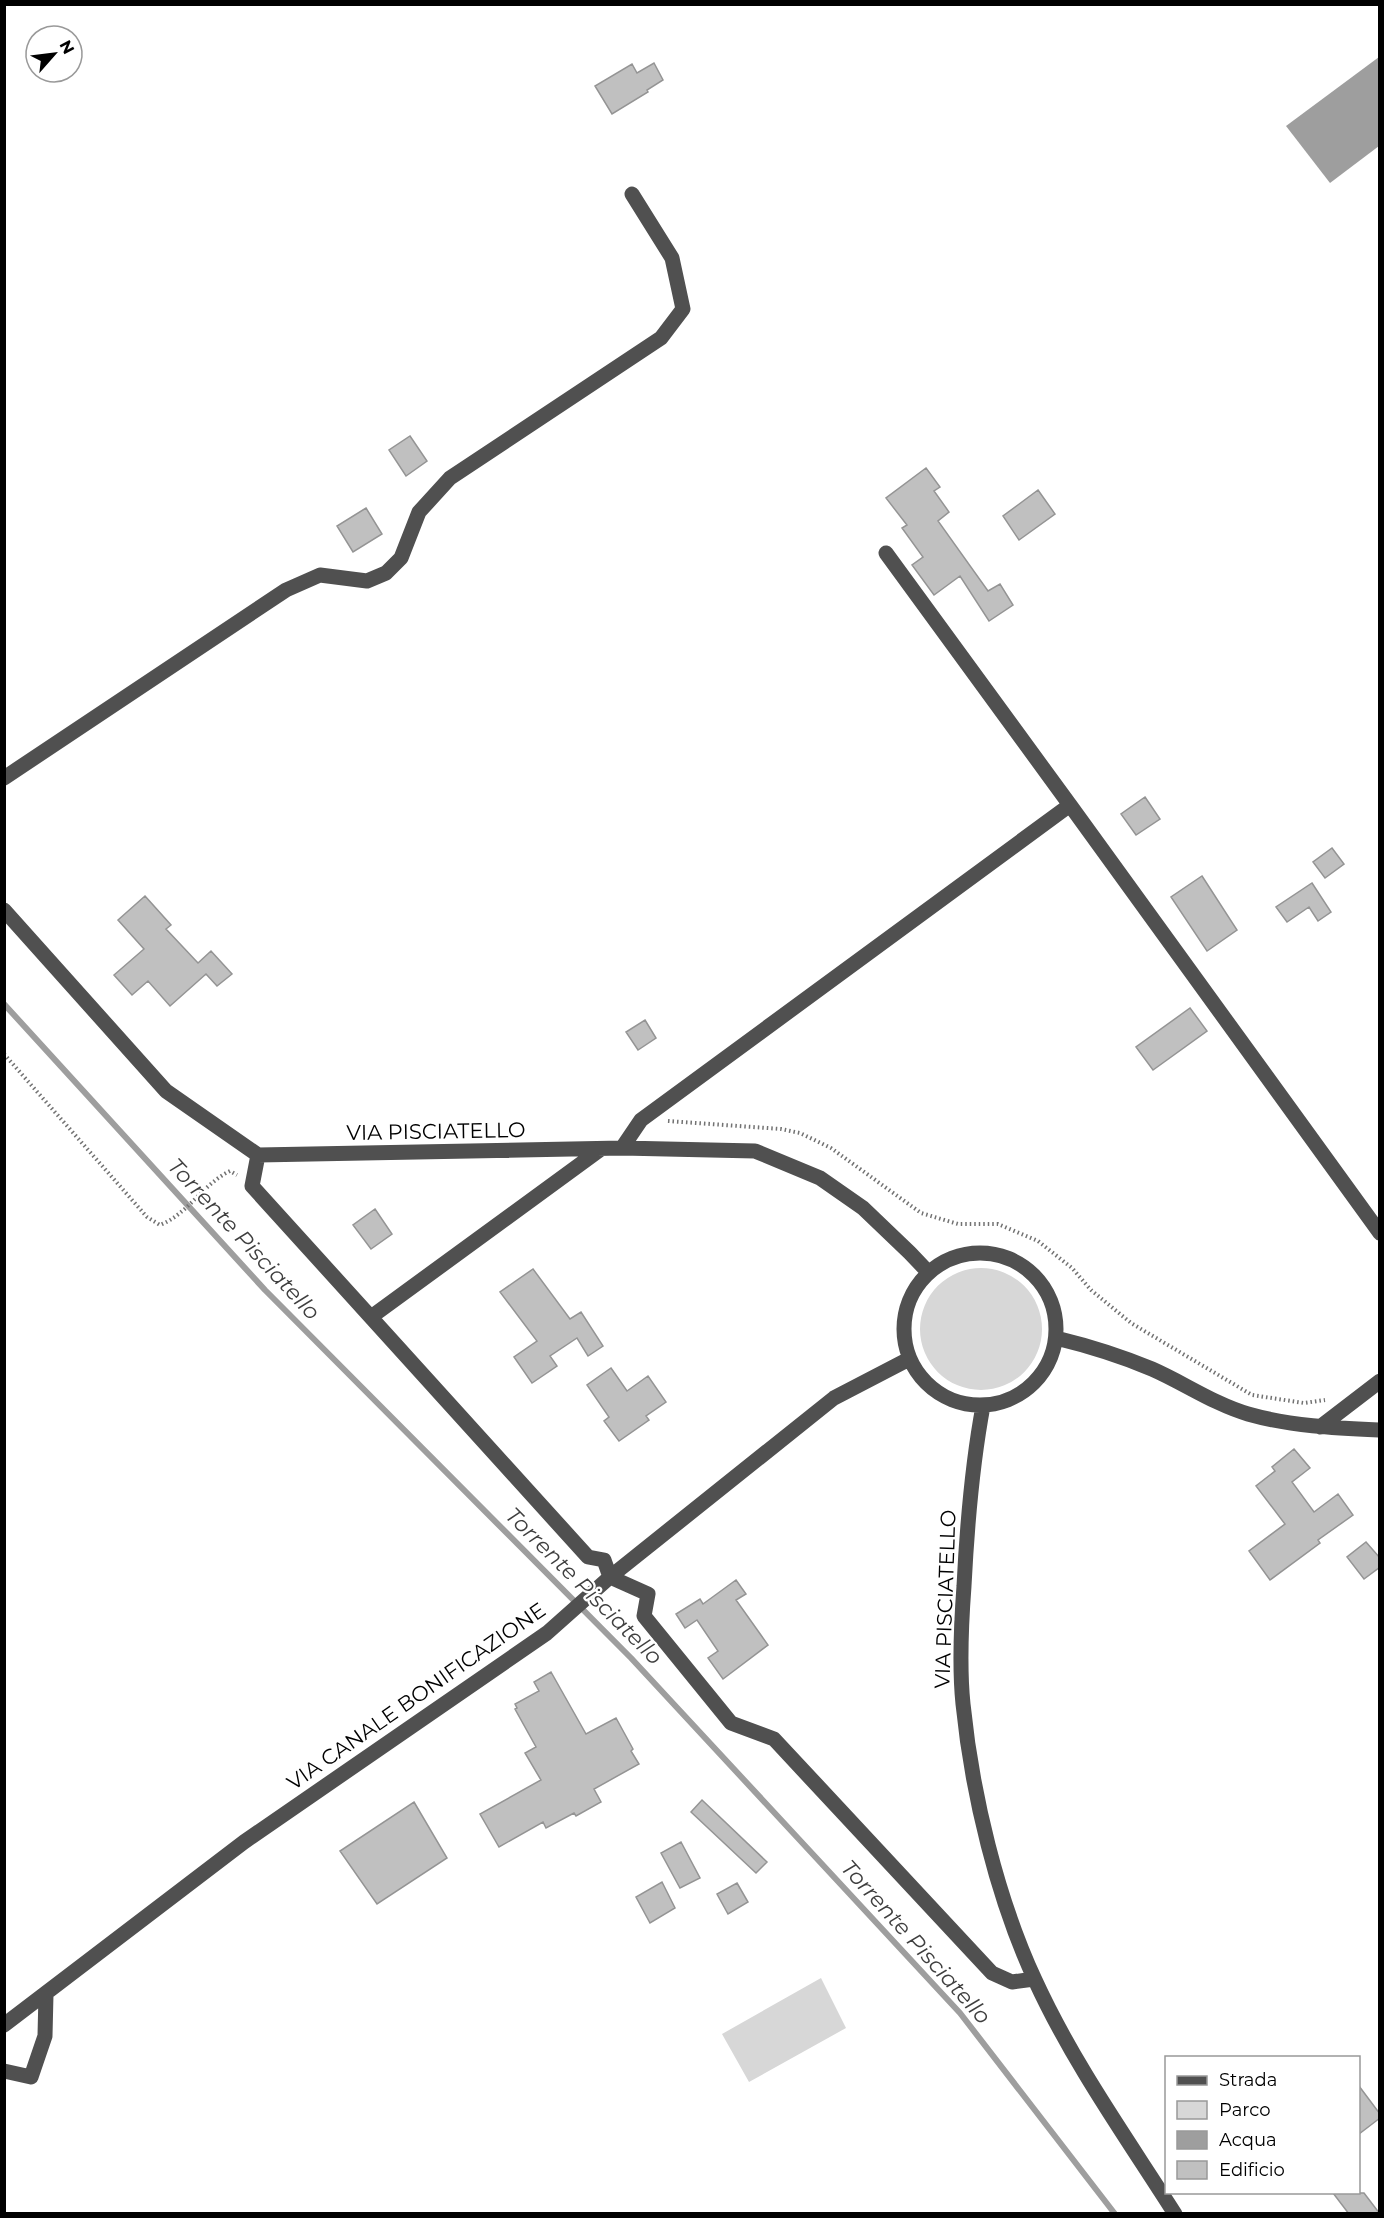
<svg xmlns="http://www.w3.org/2000/svg" width="1384" height="2218" font-family="Montserrat,sans-serif">
<style>
.green{fill:#d7d7d7}
.water{fill:#9e9e9e}
.lines{fill:none;stroke-linecap:round;stroke-linejoin:round}
.stream{stroke:#9e9e9e;stroke-width:6}
.building{fill:#c0c0c0;stroke:#949494;stroke-width:1.5}
.path{stroke:#727272;stroke-width:4;stroke-dasharray:1.5 3;stroke-linecap:butt}
.minor{stroke:#505050;stroke-width:15}
.labels{text-anchor:middle;dominant-baseline:central;stroke-width:4.5;stroke-linejoin:round;paint-order:stroke}
.street-label{font-size:21px;fill:#000;stroke:#fff}
.water-label{font-size:22px;font-style:italic;fill:#3f3f3f;stroke:#fff}
</style>
<rect width="100%" height="100%" fill="#fff"/>
<path class="green" d="M920 1329a61 61 0 1 1 122 0a61 61 0 1 1-122 0Z
M 821,1978 L 846,2028 L 749,2082 L 722,2034 Z"/>
<path class="water" d="M 1379,57 L 1379,146 L 1330,183 L 1286,126 Z"/>
<g class="lines">
<path class="stream" d="M 4,1004 L 265,1290 L 631,1658 L 960,2013 L 1115,2214"/>
</g>
<path class="building" d="M 654,63 L 663,80 L 647,90 L 648,92 L 612,114 L 595,86 L 632,64 L 637,73 Z
M 410,436 L 427,461 L 406,476 L 389,450 Z
M 926,468 L 940,487 L 934,491 L 949,512 L 938,521 L 988,591 L 1000,584 L 1013,605 L 989,621 L 960,576 L 934,595 L 912,565 L 923,557 L 902,528 L 907,525 L 886,498 Z
M 1038,490 L 1055,514 L 1019,540 L 1003,516 Z
M 366,508 L 382,534 L 353,552 L 337,526 Z
M 1145,797 L 1160,819 L 1136,835 L 1121,814 Z
M 1332,848 L 1344,864 L 1325,878 L 1313,862 Z
M 1202,876 L 1237,930 L 1207,951 L 1171,897 Z
M 1312,883 L 1331,912 L 1318,921 L 1309,907 L 1287,922 L 1276,907 Z
M 145,896 L 171,925 L 166,929 L 198,963 L 211,951 L 232,974 L 217,986 L 206,974 L 170,1006 L 148,981 L 132,995 L 114,975 L 144,949 L 118,920 Z
M 1190,1008 L 1207,1031 L 1153,1070 L 1136,1047 Z
M 645,1020 L 656,1038 L 638,1050 L 626,1032 Z
M 375,1209 L 392,1234 L 371,1249 L 353,1225 Z
M 533,1269 L 570,1319 L 581,1312 L 603,1346 L 588,1356 L 577,1338 L 550,1356 L 557,1366 L 532,1383 L 514,1357 L 537,1341 L 500,1292 Z
M 611,1368 L 627,1391 L 648,1376 L 666,1402 L 646,1416 L 649,1420 L 619,1441 L 604,1421 L 609,1417 L 587,1385 Z
M 1294,1449 L 1310,1468 L 1292,1482 L 1314,1512 L 1338,1494 L 1353,1515 L 1318,1540 L 1320,1543 L 1270,1580 L 1249,1551 L 1285,1524 L 1256,1486 L 1275,1471 L 1272,1467 Z
M 1366,1542 L 1380,1558 L 1380,1567 L 1364,1579 L 1347,1557 Z
M 736,1580 L 746,1594 L 736,1600 L 768,1645 L 723,1679 L 708,1658 L 718,1651 L 697,1620 L 685,1628 L 676,1614 L 700,1599 L 703,1604 Z
M 551,1672 L 586,1734 L 616,1718 L 633,1749 L 631,1751 L 639,1764 L 594,1789 L 601,1802 L 576,1816 L 574,1813 L 546,1828 L 543,1822 L 499,1847 L 480,1814 L 541,1780 L 525,1753 L 536,1747 L 515,1709 L 517,1708 L 515,1704 L 539,1691 L 534,1682 Z
M 702,1800 L 767,1862 L 756,1873 L 691,1812 Z
M 414,1802 L 447,1858 L 377,1904 L 340,1851 Z
M 681,1842 L 700,1878 L 680,1888 L 661,1853 Z
M 662,1882 L 675,1908 L 650,1923 L 636,1897 Z
M 737,1883 L 748,1902 L 728,1914 L 717,1894 Z
M 1359,2086 L 1380,2114 L 1380,2118 L 1359,2134 Z
M 1333,2193 L 1364,2193 L 1380,2214 L 1349,2214 Z"/>
<g class="lines">
<path class="path" d="M 4,1054 L 147,1217 L 160,1225 C 188,1214 203,1184 230,1171 L 237,1175
M 668,1121 L 781,1129 L 800,1133 L 831,1148 L 921,1213 L 958,1224 L 998,1224 L 1038,1241 L 1072,1268 L 1091,1290 L 1131,1323 L 1252,1395 L 1304,1403 L 1325,1400"/>
<path class="minor" d="M 4,778 L 286,590 L 320,575 L 367,581 L 386,573 L 401,558 L 419,512 L 450,478 L 661,338 L 683,309 L 672,258 L 632,194
M 1070,805 L 1380,1233
M 4,910 L 166,1091 L 258,1155 L 622,1148 L 755,1151 L 820,1178 L 863,1208 L 910,1253 L 928,1272
M 622,1148 L 641,1120 L 1070,805 L 886,553
M 258,1155 L 252,1186 L 588,1557 L 604,1560 L 610,1577 L 648,1594 L 644,1616 L 731,1723 L 774,1739 L 992,1973 L 1012,1982 L 1034,1979
M904 1329a76 76 0 1 1 152 0a76 76 0 1 1-152 0Z
M 371,1317 L 601,1149
M 1056,1338 C 1089,1346 1121,1356 1152,1369 C 1184,1383 1214,1404 1248,1414 C 1290,1426 1336,1428 1380,1430
M 983,1406 C 972,1465 967,1526 964,1586 C 961,1626 959,1665 963,1704 C 972,1794 997,1898 1035,1980 C 1073,2063 1126,2137 1175,2214
M 1320,1427 L 1380,1381
M 4,2025 L 244,1842 L 547,1633 L 610,1577 L 834,1398 L 909,1359
M 4,2071 L 31,2077 L 45,2036 L 46,1994"/>
</g>
<g class="labels">
<g class="street-label">
<text transform="translate(436 1131) rotate(-1)">VIA PISCIATELLO</text>
<text transform="translate(945 1599) rotate(-88)">VIA PISCIATELLO</text>
<text transform="translate(416 1696) rotate(-35)">VIA CANALE BONIFICAZIONE</text>
</g>
<g class="water-label">
<text transform="translate(244 1239) rotate(47)">Torrente Pisciatello</text>
<text transform="translate(584 1586) rotate(45)">Torrente Pisciatello</text>
<text transform="translate(916 1942) rotate(48)">Torrente Pisciatello</text>
</g>
</g>
<rect width="1384" height="2218" fill="none" stroke="#000000" stroke-width="12"/>
<rect x="1165" y="2056" width="195" height="138" fill="#ffffff" stroke="#999999" stroke-width="1.5"/>
<rect x="1177" y="2076" width="30" height="9" fill="#505050" stroke="#999999" stroke-width="1.5"/>
<text x="1219" y="2086" font-size="18" fill="#000000">Strada</text>
<rect x="1177" y="2101" width="30" height="18" fill="#d7d7d7" stroke="#999999" stroke-width="1.5"/>
<text x="1219" y="2116" font-size="18" fill="#000000">Parco</text>
<rect x="1177" y="2131" width="30" height="18" fill="#9e9e9e" stroke="#999999" stroke-width="1.5"/>
<text x="1219" y="2146" font-size="18" fill="#000000">Acqua</text>
<rect x="1177" y="2161" width="30" height="18" fill="#c0c0c0" stroke="#999999" stroke-width="1.5"/>
<text x="1219" y="2176" font-size="18" fill="#000000">Edificio</text>
<g transform="translate(54 54) rotate(62)"><circle r="28" fill="#ffffff" stroke="#999999" stroke-width="1.5"/>
<path d="M0-4.5L10 22L0 15L-10 22Z" fill="#000000"/>
<text y="-9" font-size="16" font-weight="bold" text-anchor="middle" fill="#000000">N</text>
</g>
</svg>
